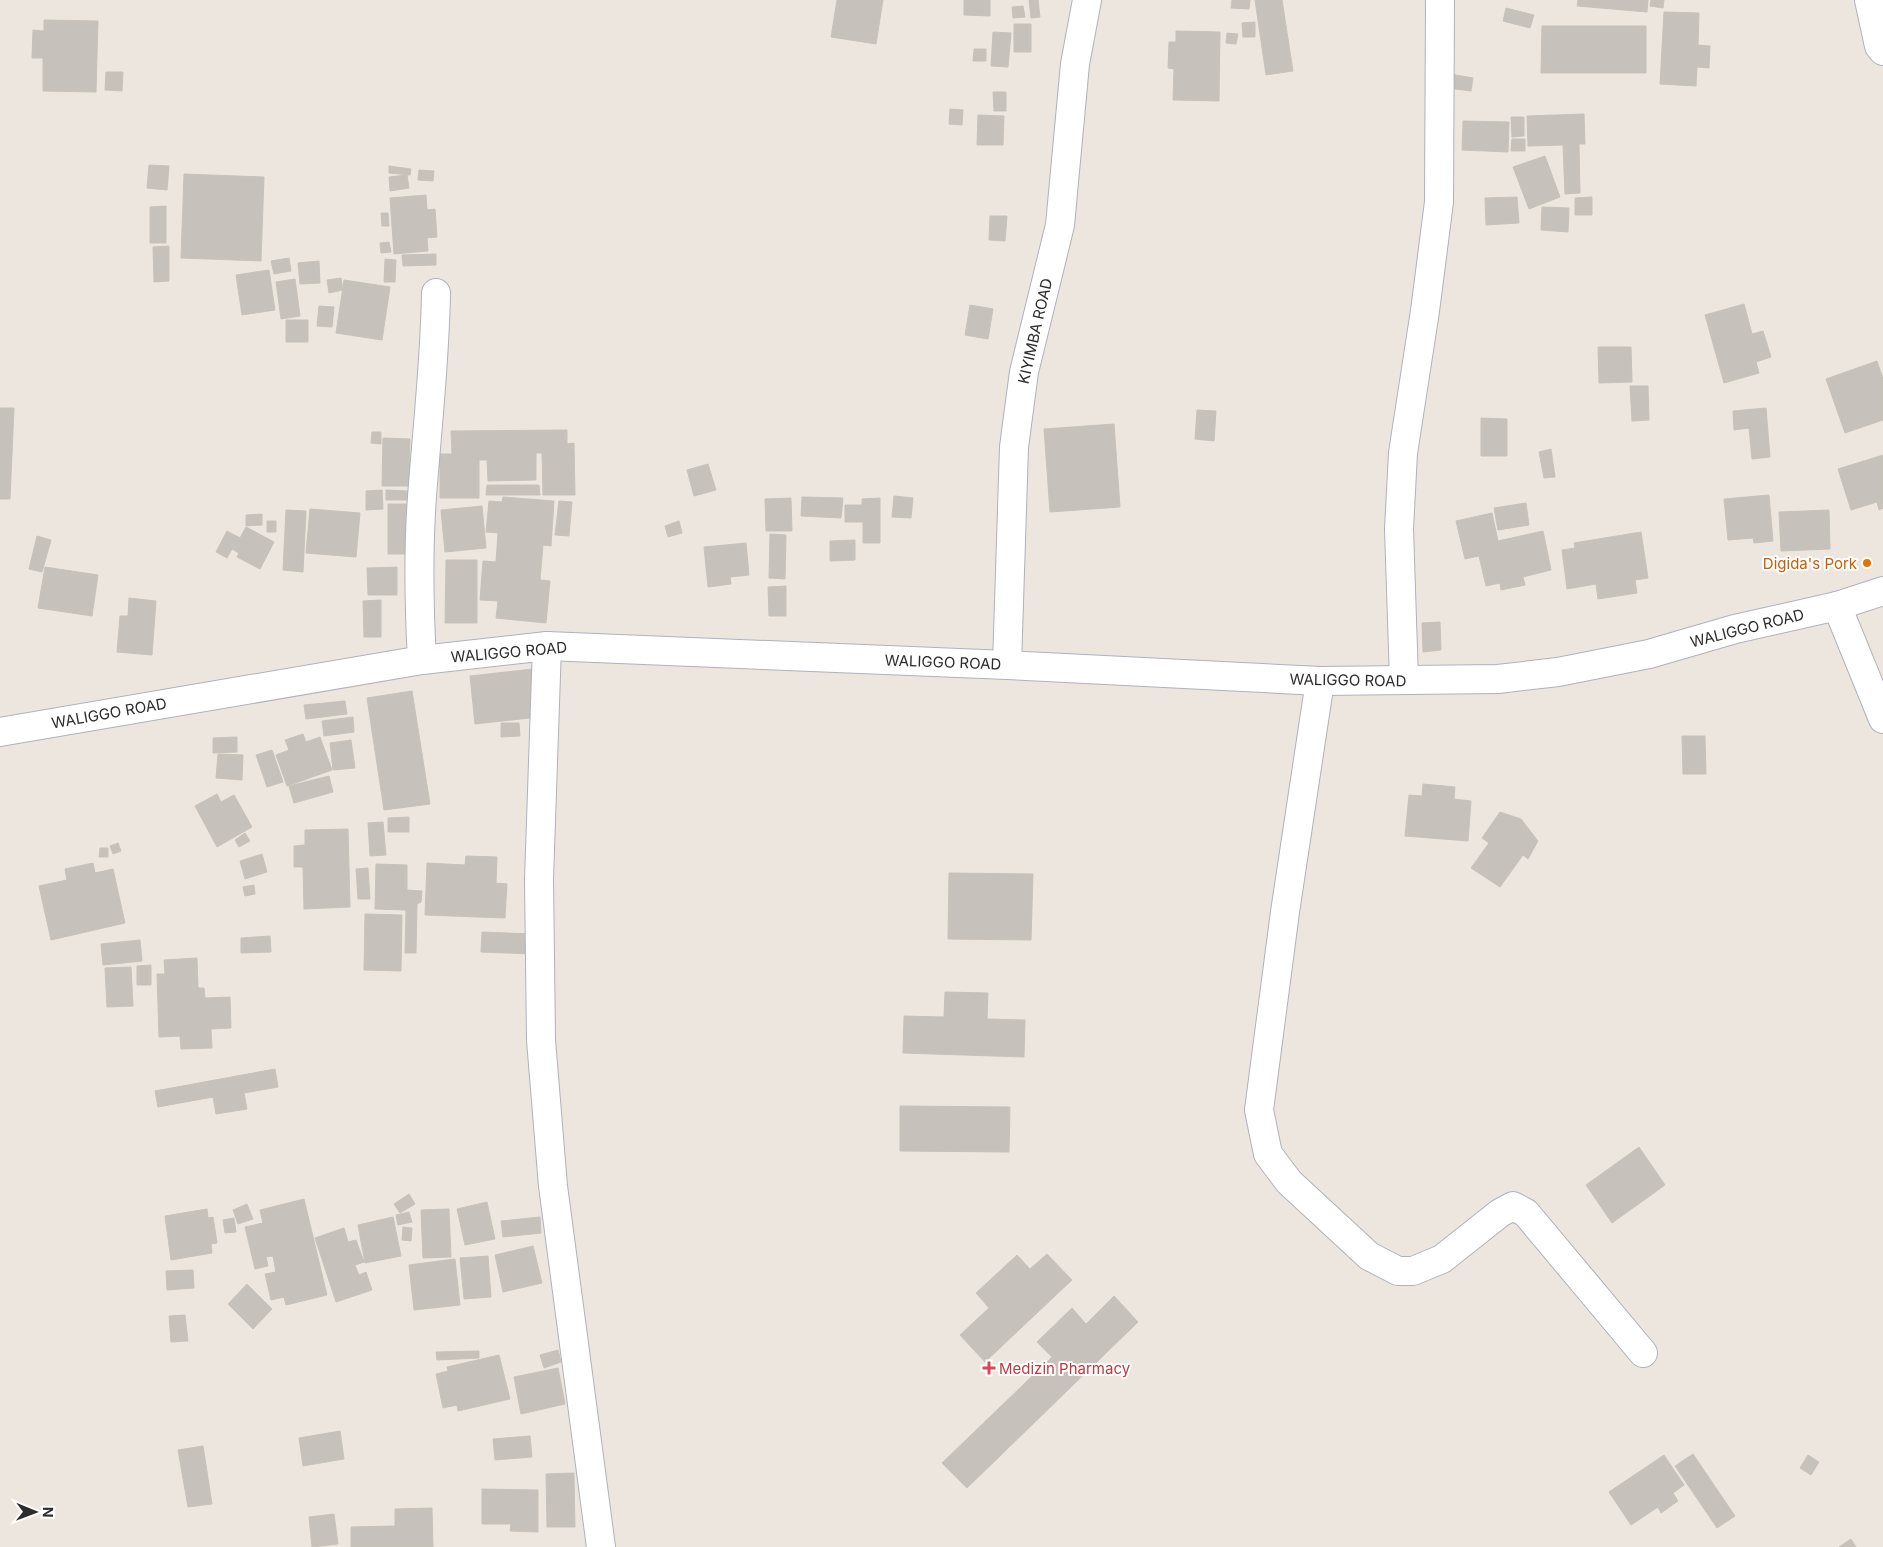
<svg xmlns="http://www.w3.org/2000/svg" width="1883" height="1547" font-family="Inter,sans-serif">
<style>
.building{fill:#c6c1ba;stroke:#c8c2b9}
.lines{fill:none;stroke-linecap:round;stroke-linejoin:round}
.minor-casing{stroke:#afb2bc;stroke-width:30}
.tertiary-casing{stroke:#afb2bc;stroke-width:30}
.minor{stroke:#fff;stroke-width:28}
.tertiary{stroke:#fff;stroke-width:28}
.food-dot{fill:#e8710a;stroke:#fff;stroke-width:2}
.health-dot{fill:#e0444e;stroke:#fff;stroke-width:2}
.labels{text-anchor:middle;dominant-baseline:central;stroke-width:4;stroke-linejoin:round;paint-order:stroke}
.street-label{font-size:15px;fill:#2c2c2c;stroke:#fff}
.food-label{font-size:15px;fill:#c56008;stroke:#fff;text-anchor:end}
.health-label{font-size:15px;fill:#be3a42;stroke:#fff;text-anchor:start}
</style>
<rect width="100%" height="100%" fill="#ede6df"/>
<path class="building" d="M 837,0 L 883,0 L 876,44 L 831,37 Z
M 964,0 L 990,0 L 990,16 L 964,15 Z
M 1029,0 L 1038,0 L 1040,17 L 1031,18 Z
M 1232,0 L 1250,0 L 1249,9 L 1231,8 Z
M 1255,0 L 1282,0 L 1293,71 L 1266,75 Z
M 1578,0 L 1648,0 L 1647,12 L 1577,6 Z
M 1651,0 L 1664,0 L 1663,8 L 1650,6 Z
M 1023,6 L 1025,17 L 1013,18 L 1012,7 Z
M 1506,8 L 1534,15 L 1530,28 L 1503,21 Z
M 1664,12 L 1699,13 L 1698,45 L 1710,46 L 1709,68 L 1697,67 L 1696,86 L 1660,84 Z
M 44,20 L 98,21 L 96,92 L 43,91 L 43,58 L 32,58 L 33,30 L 44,31 Z
M 1255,22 L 1255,37 L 1243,37 L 1242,23 Z
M 1014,24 L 1031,24 L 1031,52 L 1014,52 Z
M 1542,26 L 1646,26 L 1646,73 L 1541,73 Z
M 1176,31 L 1220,32 L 1219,101 L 1173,100 L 1174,69 L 1168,68 L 1169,42 L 1176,42 Z
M 993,32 L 1011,33 L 1008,67 L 991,66 Z
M 1227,33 L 1238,34 L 1236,44 L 1226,43 Z
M 974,49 L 986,49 L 986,61 L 973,61 Z
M 106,72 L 123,72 L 122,91 L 105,90 Z
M 1450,74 L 1473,78 L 1471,91 L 1448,88 Z
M 993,92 L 1006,92 L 1006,111 L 994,111 Z
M 950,109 L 963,110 L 962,125 L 949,124 Z
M 1584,114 L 1585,144 L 1579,144 L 1580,193 L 1565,194 L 1563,145 L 1528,146 L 1527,116 Z
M 978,115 L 1004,116 L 1003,145 L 977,145 Z
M 1511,117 L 1524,117 L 1524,136 L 1512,137 Z
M 1463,121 L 1509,122 L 1508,152 L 1462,150 Z
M 1512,139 L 1525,139 L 1525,151 L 1511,151 Z
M 1545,156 L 1560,197 L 1529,209 L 1513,167 Z
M 149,165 L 169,166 L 167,190 L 147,188 Z
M 389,166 L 411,169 L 410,175 L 389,173 Z
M 419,170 L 434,171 L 433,181 L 418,180 Z
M 184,174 L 264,177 L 261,261 L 181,258 Z
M 407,175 L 409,188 L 390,191 L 389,177 Z
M 426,195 L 427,210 L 435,209 L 437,237 L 427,238 L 428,251 L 394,254 L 390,198 Z
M 1517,197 L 1519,223 L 1486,225 L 1485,198 Z
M 1592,197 L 1592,215 L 1575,215 L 1575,198 Z
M 166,206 L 166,243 L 150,243 L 150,207 Z
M 1542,207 L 1569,208 L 1568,232 L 1541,230 Z
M 381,213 L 388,213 L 389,226 L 382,226 Z
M 990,216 L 1007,216 L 1005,241 L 989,240 Z
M 389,242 L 391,252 L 381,253 L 380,243 Z
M 169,246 L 169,281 L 154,282 L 153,247 Z
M 436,254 L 436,265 L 403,266 L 402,255 Z
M 289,258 L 291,271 L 274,274 L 271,261 Z
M 385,259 L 396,260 L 395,282 L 384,282 Z
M 319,261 L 320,283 L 300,284 L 298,263 Z
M 269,270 L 275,310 L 242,315 L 236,275 Z
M 341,278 L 343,290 L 329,293 L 327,280 Z
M 295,279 L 300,316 L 281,319 L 276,282 Z
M 344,280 L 390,287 L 382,340 L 336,333 Z
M 1744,304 L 1752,334 L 1763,331 L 1771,357 L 1756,362 L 1759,373 L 1724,383 L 1705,315 Z
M 970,305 L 993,309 L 988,339 L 965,335 Z
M 319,306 L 334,307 L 332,327 L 317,326 Z
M 286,320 L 308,320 L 308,342 L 286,342 Z
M 1598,347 L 1631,347 L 1632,382 L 1599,383 Z
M 1877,361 L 1883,379 L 1883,420 L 1845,433 L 1826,379 Z
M 1630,386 L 1648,386 L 1649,420 L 1632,421 Z
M 0,408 L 14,408 L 10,499 L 0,499 Z
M 1766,408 L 1770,457 L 1752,459 L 1749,428 L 1734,430 L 1733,411 Z
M 1197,410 L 1216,411 L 1214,441 L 1195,439 Z
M 1481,418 L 1507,419 L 1507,456 L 1481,456 Z
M 1114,424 L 1120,507 L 1050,512 L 1044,429 Z
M 567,430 L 567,444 L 574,443 L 575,495 L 543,495 L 542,453 L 536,453 L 536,480 L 488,481 L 487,460 L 479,460 L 479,498 L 440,498 L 440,467 L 435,467 L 435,454 L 452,454 L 451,431 Z
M 372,432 L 381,432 L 381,444 L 371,443 Z
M 383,438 L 410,439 L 409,486 L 382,486 Z
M 1551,449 L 1555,477 L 1544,478 L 1539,452 Z
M 1883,455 L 1883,508 L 1879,510 L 1877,502 L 1851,510 L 1838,469 Z
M 708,464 L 716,490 L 694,496 L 687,470 Z
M 487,485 L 539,485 L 540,495 L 486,495 Z
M 382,490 L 383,509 L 366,510 L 366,491 Z
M 386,490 L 408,491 L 408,500 L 386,500 Z
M 1769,495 L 1773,541 L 1754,543 L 1753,538 L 1728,540 L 1724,499 Z
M 894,496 L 913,498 L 911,518 L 892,517 Z
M 503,497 L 554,501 L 551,546 L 543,545 L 540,580 L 550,581 L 546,623 L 496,618 L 498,601 L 480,600 L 483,561 L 496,562 L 498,533 L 486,532 L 489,501 L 502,502 Z
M 802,497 L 843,498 L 841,518 L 801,516 Z
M 791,498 L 792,531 L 766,531 L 765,499 Z
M 880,498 L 880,543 L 863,543 L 863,522 L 845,522 L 845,505 L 862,505 L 862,499 Z
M 559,501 L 572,502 L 569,536 L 555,535 Z
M 1526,503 L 1529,525 L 1498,530 L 1494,508 Z
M 388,504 L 408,504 L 408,554 L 388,554 Z
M 482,506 L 486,548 L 445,552 L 441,510 Z
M 310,509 L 360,513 L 356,557 L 306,553 Z
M 286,510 L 306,511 L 303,572 L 283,570 Z
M 1829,510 L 1830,549 L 1781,551 L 1779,512 Z
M 1492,513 L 1498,541 L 1543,531 L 1551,570 L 1523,577 L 1525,585 L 1501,590 L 1500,583 L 1486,586 L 1479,556 L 1465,559 L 1456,521 Z
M 262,514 L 262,525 L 246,526 L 246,515 Z
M 267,521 L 276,521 L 276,532 L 267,532 Z
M 679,521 L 682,533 L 668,537 L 665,526 Z
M 246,527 L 274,542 L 260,569 L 237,557 L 239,553 L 232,549 L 227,558 L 216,552 L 227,531 L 240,538 Z
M 1641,532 L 1648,578 L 1635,580 L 1637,593 L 1598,599 L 1596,584 L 1567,589 L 1562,550 L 1575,548 L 1574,543 Z
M 770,534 L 786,535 L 785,579 L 769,578 Z
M 37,536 L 51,540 L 42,572 L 29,569 Z
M 855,540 L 855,560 L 830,561 L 830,541 Z
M 746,543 L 749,575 L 730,577 L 731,584 L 708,587 L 704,547 Z
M 446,560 L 477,560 L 477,623 L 445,623 Z
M 45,567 L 98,575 L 92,616 L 38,608 Z
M 397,567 L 397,595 L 368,595 L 367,568 Z
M 786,586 L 786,616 L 769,616 L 768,587 Z
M 129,598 L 156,601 L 152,655 L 117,652 L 120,616 L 128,616 Z
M 381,600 L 381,637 L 364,637 L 363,601 Z
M 1440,622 L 1441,650 L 1423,652 L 1422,623 Z
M 533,669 L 539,717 L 475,724 L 470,676 Z
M 412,691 L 430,804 L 384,810 L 367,698 Z
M 345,701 L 347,714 L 306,719 L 304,705 Z
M 353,717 L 354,732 L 324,736 L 322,721 Z
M 501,723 L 519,723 L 520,736 L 501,737 Z
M 303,734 L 306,742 L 320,737 L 332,770 L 287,786 L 276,755 L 289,750 L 285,740 Z
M 1682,736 L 1705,736 L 1706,774 L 1683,774 Z
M 237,737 L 237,752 L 213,753 L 213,738 Z
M 351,740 L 355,768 L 333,770 L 330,743 Z
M 272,750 L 283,782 L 267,787 L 256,755 Z
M 218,754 L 243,755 L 242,780 L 216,778 Z
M 329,776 L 333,792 L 294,803 L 289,786 Z
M 1423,784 L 1455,787 L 1454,799 L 1471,801 L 1468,841 L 1405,836 L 1409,795 L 1422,796 Z
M 217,794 L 221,802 L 234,795 L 252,827 L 217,847 L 195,806 Z
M 1500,812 L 1521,819 L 1538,841 L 1528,859 L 1523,855 L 1500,887 L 1471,868 L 1489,843 L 1482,838 Z
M 409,817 L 409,832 L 388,832 L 388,818 Z
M 383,822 L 386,855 L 370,856 L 368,823 Z
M 348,829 L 350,907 L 304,909 L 303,867 L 294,867 L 294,846 L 305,845 L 305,830 Z
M 245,833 L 250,841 L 239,847 L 235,840 Z
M 118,843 L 121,851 L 113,854 L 110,846 Z
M 100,848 L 108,848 L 108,857 L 99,857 Z
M 262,854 L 267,872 L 245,879 L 240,861 Z
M 466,856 L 497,857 L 496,883 L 507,884 L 505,918 L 425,915 L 427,863 L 465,865 Z
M 93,863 L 95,873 L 113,869 L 125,923 L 51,940 L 39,886 L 67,880 L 65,869 Z
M 376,864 L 407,865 L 407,890 L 422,891 L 421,902 L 417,904 L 416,953 L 405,953 L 406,910 L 375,909 Z
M 368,868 L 370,899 L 358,899 L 356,869 Z
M 949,873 L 1033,874 L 1031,940 L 948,939 Z
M 254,885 L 255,894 L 245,896 L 243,887 Z
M 365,914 L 402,915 L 401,971 L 364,970 Z
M 482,932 L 533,934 L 532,954 L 481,952 Z
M 270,936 L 271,952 L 241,953 L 241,938 Z
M 140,940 L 142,961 L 103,965 L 101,944 Z
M 197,958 L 198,988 L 204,988 L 205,998 L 230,997 L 231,1028 L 211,1029 L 212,1048 L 181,1049 L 180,1036 L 159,1037 L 157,974 L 165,974 L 164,960 Z
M 151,965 L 151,985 L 137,985 L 137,966 Z
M 131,967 L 133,1006 L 107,1007 L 105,968 Z
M 945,992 L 988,993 L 987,1019 L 1025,1020 L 1024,1057 L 903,1053 L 904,1016 L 944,1017 Z
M 275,1069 L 278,1087 L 244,1093 L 247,1109 L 216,1114 L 213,1097 L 158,1107 L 155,1091 Z
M 900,1106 L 1010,1107 L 1009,1152 L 900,1151 Z
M 1639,1147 L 1665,1185 L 1612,1223 L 1586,1185 Z
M 409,1194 L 415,1204 L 400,1213 L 394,1204 Z
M 304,1199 L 327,1295 L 286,1305 L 284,1297 L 271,1300 L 265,1274 L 276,1272 L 273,1256 L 266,1257 L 268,1266 L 255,1269 L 245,1227 L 263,1223 L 260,1210 Z
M 487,1202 L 495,1239 L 465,1245 L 457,1209 Z
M 247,1204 L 253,1219 L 238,1224 L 233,1210 Z
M 207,1209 L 208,1218 L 213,1217 L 217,1243 L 211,1244 L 212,1253 L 171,1260 L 165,1216 Z
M 449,1209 L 451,1257 L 423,1258 L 421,1210 Z
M 409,1212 L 412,1222 L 398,1225 L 396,1215 Z
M 393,1217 L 401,1256 L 365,1263 L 358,1225 Z
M 540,1217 L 541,1233 L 503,1237 L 501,1221 Z
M 234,1218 L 236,1232 L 225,1233 L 223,1220 Z
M 403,1227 L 412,1228 L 411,1241 L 402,1240 Z
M 344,1228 L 348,1242 L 356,1240 L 364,1262 L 355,1265 L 359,1275 L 366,1272 L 372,1290 L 336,1302 L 315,1238 Z
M 533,1246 L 542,1283 L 503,1292 L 495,1255 Z
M 1047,1254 L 1072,1280 L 985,1362 L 960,1335 L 989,1308 L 976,1293 L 1017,1255 L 1030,1269 Z
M 488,1256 L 491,1297 L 464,1299 L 460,1258 Z
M 455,1259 L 460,1305 L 414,1310 L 409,1265 Z
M 193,1270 L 194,1288 L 167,1290 L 166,1271 Z
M 247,1284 L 272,1309 L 253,1329 L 228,1304 Z
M 1114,1296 L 1138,1322 L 967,1488 L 942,1463 L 1052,1357 L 1037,1342 L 1072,1308 L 1086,1324 Z
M 185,1315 L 188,1341 L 171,1342 L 169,1316 Z
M 558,1350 L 561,1362 L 544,1368 L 540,1355 Z
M 479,1351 L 479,1358 L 437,1360 L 436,1352 Z
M 499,1355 L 510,1399 L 458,1411 L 457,1405 L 443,1408 L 436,1374 L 448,1371 L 447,1367 Z
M 558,1368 L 565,1404 L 521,1414 L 514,1377 Z
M 340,1431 L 344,1459 L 303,1466 L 299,1438 Z
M 530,1436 L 532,1457 L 495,1460 L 493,1439 Z
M 203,1446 L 212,1504 L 188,1507 L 178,1450 Z
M 1693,1454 L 1735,1516 L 1717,1528 L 1675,1466 Z
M 1664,1455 L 1684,1485 L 1673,1493 L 1678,1501 L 1661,1513 L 1658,1507 L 1631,1525 L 1609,1492 Z
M 1808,1455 L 1819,1462 L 1811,1475 L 1800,1468 Z
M 574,1473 L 575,1527 L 547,1527 L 546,1474 Z
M 482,1489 L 538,1490 L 538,1532 L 510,1531 L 511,1524 L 482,1524 Z
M 432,1508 L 433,1547 L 351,1547 L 351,1527 L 395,1526 L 395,1509 Z
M 334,1514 L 338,1544 L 312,1547 L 309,1517 Z
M 1851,1539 L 1856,1547 L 1839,1547 Z"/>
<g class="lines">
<defs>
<path id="minor" d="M 1869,0 L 1879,46 L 1883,51
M 1837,606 L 1883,719
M 547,646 L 539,879 L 541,1040 L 553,1186 L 601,1547
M 422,660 C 419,606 418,551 422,497 C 427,429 435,361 436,293
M 1007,665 L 1014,447 L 1024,372 L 1060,225 L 1075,64 L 1087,0
M 1404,680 L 1399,529 L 1403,453 L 1425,311 L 1439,202 L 1440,0
M 1320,681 L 1285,912 L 1259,1110 L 1268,1154 L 1289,1182 L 1369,1256 L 1398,1271 L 1413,1271 L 1442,1259 L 1500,1213 L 1513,1206 L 1526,1213 L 1643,1353"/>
<path id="tertiary" d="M 0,732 L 422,660 L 547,646 L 1007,665 L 1320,681 L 1498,679 L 1558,672 L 1649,654 L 1735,629 L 1837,606 L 1883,591"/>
</defs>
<use href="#minor" class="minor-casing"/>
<use href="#tertiary" class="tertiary-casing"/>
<use href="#minor" class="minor"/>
<use href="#tertiary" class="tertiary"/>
</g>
<circle class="food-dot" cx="1867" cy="563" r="5"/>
<path class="health-dot" d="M986.5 1360.5h5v5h5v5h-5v5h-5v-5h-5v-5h5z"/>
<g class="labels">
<g class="street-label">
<text transform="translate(1035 331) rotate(-77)">KIYIMBA ROAD</text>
<text transform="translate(1747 628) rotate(-14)">WALIGGO ROAD</text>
<text transform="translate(509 652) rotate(-5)">WALIGGO ROAD</text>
<text transform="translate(943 662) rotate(2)">WALIGGO ROAD</text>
<text transform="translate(1348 680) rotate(1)">WALIGGO ROAD</text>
<text transform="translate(109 713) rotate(-10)">WALIGGO ROAD</text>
</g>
<g class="food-label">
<text x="1857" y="563">Digida's Pork</text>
</g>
<g class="health-label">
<text x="999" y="1368">Medizin Pharmacy</text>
</g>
</g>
<g transform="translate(35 1512) rotate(91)" stroke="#ffffff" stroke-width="4" paint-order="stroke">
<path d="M0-4L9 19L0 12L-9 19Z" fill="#2c2c2c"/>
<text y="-8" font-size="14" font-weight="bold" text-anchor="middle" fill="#2c2c2c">N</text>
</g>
</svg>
